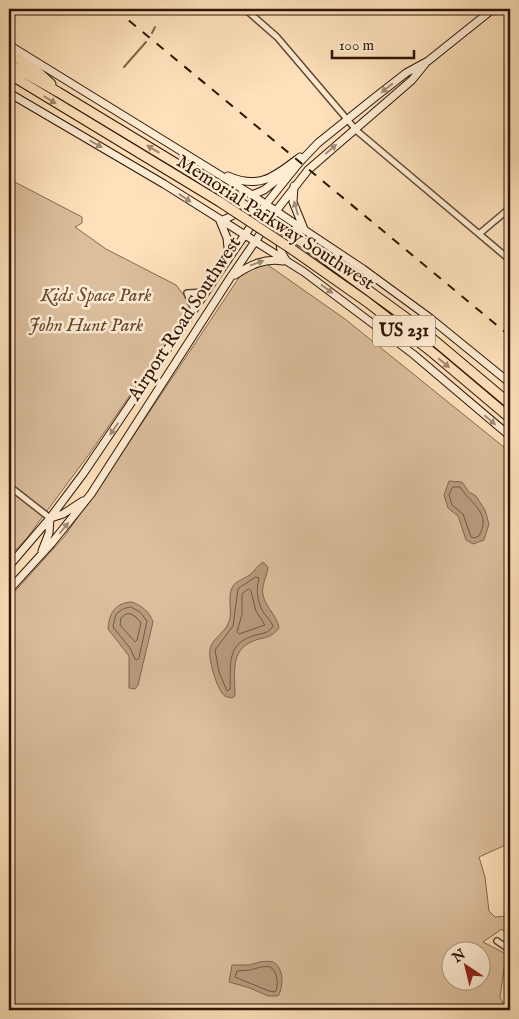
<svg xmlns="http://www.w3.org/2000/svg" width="519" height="1019" font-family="'IM FELL English',serif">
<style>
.green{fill:#dbbe9c;stroke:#856950;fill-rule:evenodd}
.water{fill:#b89b7d;stroke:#81654d}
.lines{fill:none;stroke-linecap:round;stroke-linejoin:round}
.shore{stroke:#745841;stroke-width:1}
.stream{stroke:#81654d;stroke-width:2}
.street-casing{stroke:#634732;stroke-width:8}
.secondary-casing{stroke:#2f1405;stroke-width:9}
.highway-casing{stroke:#2f1405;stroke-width:11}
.street{stroke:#feecd3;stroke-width:5}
.secondary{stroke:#feecd3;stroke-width:7}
.highway{stroke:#fee1bb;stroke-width:9}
.rail{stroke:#2f1405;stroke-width:2;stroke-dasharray:9 9;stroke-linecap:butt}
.highway-bridge-casing{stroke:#2f1405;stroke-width:11;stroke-linecap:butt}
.highway-bridge{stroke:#fee1bb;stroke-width:9}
.oneway{fill:#a18b76}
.oneway2{fill:#a18569}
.labels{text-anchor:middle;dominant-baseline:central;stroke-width:5;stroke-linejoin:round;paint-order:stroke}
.shield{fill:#feecd3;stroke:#6d5543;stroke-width:1}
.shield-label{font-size:18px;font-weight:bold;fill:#2f1405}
.street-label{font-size:19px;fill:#2f1405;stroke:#feecd3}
.park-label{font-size:19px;font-style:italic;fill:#634732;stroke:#feecd3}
</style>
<rect width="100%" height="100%" fill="#fee1bb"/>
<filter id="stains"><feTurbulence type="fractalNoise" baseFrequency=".004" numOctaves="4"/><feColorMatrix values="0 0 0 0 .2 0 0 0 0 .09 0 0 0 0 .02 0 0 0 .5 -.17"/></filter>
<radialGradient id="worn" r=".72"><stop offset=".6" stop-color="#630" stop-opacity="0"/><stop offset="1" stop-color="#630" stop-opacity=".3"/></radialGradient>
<path class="green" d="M 9,179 L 82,217 L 82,223 L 75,227 L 106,249 L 176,285 L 190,303 L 190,309 L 90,453 L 27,538 L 9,557 Z
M 265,263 L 345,319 L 510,452 L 510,843 L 479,857 L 485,877 L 489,911 L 495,917 L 508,916 L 510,919 L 510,941 L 502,929 L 483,942 L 506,954 L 500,997 L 506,1010 L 9,1010 L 9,598 L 64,537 L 114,465 L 240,276 L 244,272 ZM 452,952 L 482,952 L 482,982 L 452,982 Z"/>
<path class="water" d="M 449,481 L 462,482 L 469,492 L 476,496 L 485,510 L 489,524 L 484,540 L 473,544 L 466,540 L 458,516 L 448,508 L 444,495 Z
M 263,562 L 268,567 C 267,577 261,585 263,595 C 266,608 278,617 279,628 C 273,636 268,637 259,639 C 229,647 235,671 235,696 L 232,698 C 228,697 224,697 222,693 C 216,685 208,659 210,649 C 212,639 224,633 228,624 C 234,613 226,597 233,586 C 237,580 247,578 252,573 C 256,569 258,565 263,562 Z
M 132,602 C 141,605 150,612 153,622 L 138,685 L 135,689 L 129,688 L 129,656 L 108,629 C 109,613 115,603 132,602 Z
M 260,962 C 264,961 269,961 273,962 C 284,967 284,987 278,996 L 268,996 L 250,988 L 229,982 L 232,965 L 249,965 Z"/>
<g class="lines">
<path class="shore" d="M 453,487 L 460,487 C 471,504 492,513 479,536 L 474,538 L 471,537 L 463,514 L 452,505 L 449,495 Z
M 256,577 L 259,578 C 256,589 257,600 262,610 C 265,616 271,620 273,626 C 269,633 264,633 256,635 C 226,643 231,663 230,689 L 227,691 L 219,672 L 215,650 L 233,626 L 238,589 Z
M 249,589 L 251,591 L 256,611 L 265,625 L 239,634 L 237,632 L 242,614 L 242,594 Z
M 131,607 L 140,612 L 147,621 L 139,658 L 137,660 L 135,659 L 130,648 L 113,627 L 116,614 L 123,609 Z
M 131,614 L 136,617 L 141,623 L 137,640 L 135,642 L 120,625 L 121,618 L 126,614 Z
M 261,967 C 263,967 268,966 270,967 C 278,971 279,986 275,992 L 269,991 L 235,977 L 237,971 L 250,970 Z"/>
<path class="stream" d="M 152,33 L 155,27
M 124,67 L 146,42"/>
<defs>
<path id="street" d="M 245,9 L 277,37 L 357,131 L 510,260
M 479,234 L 510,208
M 194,310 L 187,293 L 206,292
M 9,486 L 50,518
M 497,941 L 510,950"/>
<path id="secondary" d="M 9,45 L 249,193 L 363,269 L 430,318 L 510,383
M 9,93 L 164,184 L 304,272 L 413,354 L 510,436
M 228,176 C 260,190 275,176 300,157
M 294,186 L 293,202 L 304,229
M 252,195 L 264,190 L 287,172
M 220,221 C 231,217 240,213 245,202 L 242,189
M 220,221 L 227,238 L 229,258
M 286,260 C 274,243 282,228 304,230
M 235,275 C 250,265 264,258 283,261
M 51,518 L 63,514 L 83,501
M 42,551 L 49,533 L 50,518
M 9,566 L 50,518 L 83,474 L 229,258 L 266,204 L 299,163 L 318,143 L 374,98 L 406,73 L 428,61 L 493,9
M 9,590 L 51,544 L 91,494 L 230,278 L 276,211 L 308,170 L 412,80 L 425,64"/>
<path id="highway" d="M 9,52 L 38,72 L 51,84
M 9,64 L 58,92 L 225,193
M 9,74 L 220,202
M 299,240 L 416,325 L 510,404
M 293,250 L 367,302 L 433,353 L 510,418"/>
</defs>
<use href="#street" class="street-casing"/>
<use href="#secondary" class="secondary-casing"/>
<use href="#highway" class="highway-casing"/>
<use href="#street" class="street"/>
<use href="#secondary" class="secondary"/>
<use href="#highway" class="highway"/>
<path class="rail" d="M 115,9 L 510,336"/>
<defs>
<path id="highway-bridge" d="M 225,193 L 299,240
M 220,202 L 293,250"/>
</defs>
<use href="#highway-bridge" class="highway-bridge-casing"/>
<use href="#highway-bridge" class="highway-bridge"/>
</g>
<defs><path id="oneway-solid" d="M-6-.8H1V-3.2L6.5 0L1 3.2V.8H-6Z" transform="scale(1.25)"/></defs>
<g class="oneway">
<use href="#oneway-solid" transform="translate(387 88) rotate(142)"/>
<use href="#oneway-solid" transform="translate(96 144) rotate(30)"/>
<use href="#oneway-solid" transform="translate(331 149) rotate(-41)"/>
<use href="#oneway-solid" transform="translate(185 198) rotate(33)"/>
<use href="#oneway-solid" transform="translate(296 208) rotate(-106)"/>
<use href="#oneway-solid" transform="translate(257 263) rotate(-20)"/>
<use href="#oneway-solid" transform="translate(327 289) rotate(36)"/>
<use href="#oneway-solid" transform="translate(490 420) rotate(40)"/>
<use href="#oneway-solid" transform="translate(114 429) rotate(124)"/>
<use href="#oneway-solid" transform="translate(64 528) rotate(-51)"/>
</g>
<g class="oneway2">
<use href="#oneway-solid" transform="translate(50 100) rotate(32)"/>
<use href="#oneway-solid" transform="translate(153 149) rotate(-149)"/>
<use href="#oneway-solid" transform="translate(444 363) rotate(40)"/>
</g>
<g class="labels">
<rect class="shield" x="373" y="315.5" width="62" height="31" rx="4"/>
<g class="shield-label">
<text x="404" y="331">US 231</text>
</g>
<g class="street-label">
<text transform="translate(275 223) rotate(33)">Memorial Parkway Southwest</text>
<text transform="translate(185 319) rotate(-57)">Airport Road Southwest</text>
</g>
<g class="park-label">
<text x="96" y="296">Kids Space Park</text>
<text x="86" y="326">John Hunt Park</text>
</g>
</g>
<rect width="519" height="1019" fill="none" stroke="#fee1bb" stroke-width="30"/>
<rect x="10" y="10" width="499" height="999" fill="none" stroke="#2f1405" stroke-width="2.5"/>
<rect x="15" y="15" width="489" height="989" fill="none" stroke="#2f1405"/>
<g transform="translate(466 966) rotate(325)"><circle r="24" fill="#feecd3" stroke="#ab9681"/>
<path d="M0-4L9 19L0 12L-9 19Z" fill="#8f2418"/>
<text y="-8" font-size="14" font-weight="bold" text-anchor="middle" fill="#2f1405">N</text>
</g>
<path d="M332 50v8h82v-8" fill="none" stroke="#2f1405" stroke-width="2.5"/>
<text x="339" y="50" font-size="15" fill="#2f1405" stroke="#feecd3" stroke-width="4" paint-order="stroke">100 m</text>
<rect width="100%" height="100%" filter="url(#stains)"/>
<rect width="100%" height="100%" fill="url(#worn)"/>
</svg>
